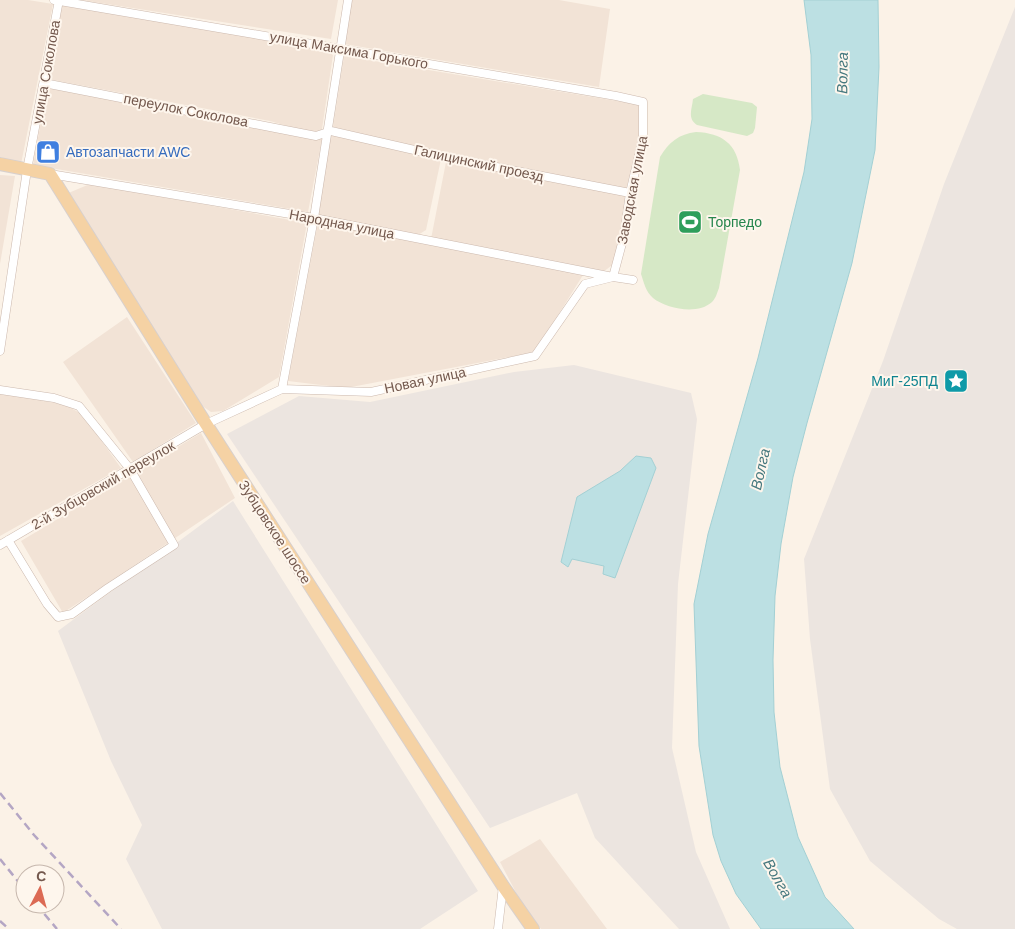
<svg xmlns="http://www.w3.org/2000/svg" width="1015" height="929" font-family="Helvetica,sans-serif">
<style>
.residential{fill:#f2e3d6}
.industrial{fill:#ece5e0}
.green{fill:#d6e8c6}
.water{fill:#bce0e3;stroke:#a3d0d4}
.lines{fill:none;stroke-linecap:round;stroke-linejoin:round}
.minor-casing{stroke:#ccb9ae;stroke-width:9}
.primary-casing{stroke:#d8d0cd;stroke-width:14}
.minor{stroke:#fff;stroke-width:8}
.primary{stroke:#f5d2a4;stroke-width:12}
.rail{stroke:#b4a6c4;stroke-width:2.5;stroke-dasharray:8 5;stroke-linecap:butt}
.labels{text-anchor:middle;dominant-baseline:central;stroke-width:4;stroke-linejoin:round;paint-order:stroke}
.street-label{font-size:14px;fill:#73584d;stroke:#fef6ed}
.shop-label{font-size:14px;fill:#366cbe;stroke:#fef6ed;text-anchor:start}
.leisure-label{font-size:14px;fill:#27864d;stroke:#fef6ed;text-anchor:start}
.culture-label{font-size:14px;fill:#0d838f;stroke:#fef6ed;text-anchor:end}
.water-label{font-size:15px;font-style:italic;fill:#45787e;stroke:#fef6ed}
</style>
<rect width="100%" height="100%" fill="#fbf2e7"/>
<path class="residential" d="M 0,0 L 28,0 L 53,4 L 21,164 L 0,157 Z
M 81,0 L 338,0 L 331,39 Z
M 352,0 L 559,0 L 610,9 L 599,87 L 344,44 Z
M 61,5 L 324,50 L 333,55 L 322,129 L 315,134 L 270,121 L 48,79 Z
M 344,56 L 641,105 L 640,140 L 626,189 L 449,155 L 333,127 Z
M 47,88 L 322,139 L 308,212 L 33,165 Z
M 330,134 L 441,159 L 426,230 L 418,235 L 317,216 Z
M 446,162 L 628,195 L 615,263 L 603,272 L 431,239 Z
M 0,175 L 15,176 L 0,264 Z
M 90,184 L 307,223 L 279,377 L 223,411 L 211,412 L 198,403 L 66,194 Z
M 318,222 L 583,275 L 535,352 L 346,388 L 288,381 Z
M 127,317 L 196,423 L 133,462 L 63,362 Z
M 0,393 L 66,405 L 83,415 L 121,468 L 0,536 Z
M 201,433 L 235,498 L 63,613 L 21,541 Z
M 540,839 L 607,929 L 541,929 L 522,904 L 500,862 Z"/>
<path class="industrial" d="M 1015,7 L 1015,929 L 957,929 L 939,919 L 870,861 L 830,789 L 810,639 L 804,559 L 883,361 L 944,184 Z
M 574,365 L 691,393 L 697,419 L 678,584 L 672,748 L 696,852 L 730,929 L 679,929 L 595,838 L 577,793 L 490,828 L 227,434 L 299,396 L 370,402 L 514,372 Z
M 233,501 L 478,891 L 420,929 L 162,929 L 126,859 L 142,825 L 111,761 L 58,631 Z"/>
<path class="green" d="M 703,94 L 752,103 L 757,107 L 755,128 L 753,133 L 747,136 L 697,125 C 687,119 692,109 693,99 Z
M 696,132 C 722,133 737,144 740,170 L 719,288 C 717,293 716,298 712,302 C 698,315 667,309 653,298 C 646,292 644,283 641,274 L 660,157 C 669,142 679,134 696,132 Z"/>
<path class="water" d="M 804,0 L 878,0 L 879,67 L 875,150 L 852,263 L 807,423 L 793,477 L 781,544 L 775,596 L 773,660 L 774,712 L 780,767 L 798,837 L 825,897 L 854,929 L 761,929 L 736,894 L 721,861 L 713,835 L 699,746 L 694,604 L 708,534 L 758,358 L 804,172 L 812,119 L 811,55 Z
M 636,456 L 651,458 L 656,468 L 615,578 L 603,574 L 604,566 L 572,559 L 568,567 L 561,562 L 577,497 L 620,471 Z"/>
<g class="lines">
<defs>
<path id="minor" d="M 44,83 L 316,136 L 331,131 L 445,157 L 630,193
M 50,174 L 314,218 L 613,277 L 633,280
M 0,351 L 27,170 L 59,0
M 282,389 L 314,218 L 348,0
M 0,390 L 54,398 L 79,406 L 130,469 L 174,545 L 108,588 L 72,614 L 58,617 L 47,604 L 8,540
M 0,545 L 206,424 L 282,389 L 371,392 L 535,356 L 585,284 L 613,277 L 624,236 L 630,193 L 643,138 L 643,102 L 616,96 L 54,0
M 498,929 L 503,886"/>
<path id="primary" d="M 0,164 L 50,174 L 206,424 L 503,886 L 533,929"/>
</defs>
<use href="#minor" class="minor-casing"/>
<use href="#primary" class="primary-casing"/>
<use href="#minor" class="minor"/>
<use href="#primary" class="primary"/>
<path class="rail" d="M 0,793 L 34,835 L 121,929
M 0,859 L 25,890
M 36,904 L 57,929
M 0,921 L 9,929"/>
</g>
<defs>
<symbol id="shop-square" viewBox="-11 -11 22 22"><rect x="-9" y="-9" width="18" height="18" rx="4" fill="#3f7fe0" stroke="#fef6ed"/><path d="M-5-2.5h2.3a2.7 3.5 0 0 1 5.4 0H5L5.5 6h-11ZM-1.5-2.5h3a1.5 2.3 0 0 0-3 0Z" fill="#fff"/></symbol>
<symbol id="stadium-square" viewBox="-11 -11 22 22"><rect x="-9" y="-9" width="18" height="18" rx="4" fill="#2e9e5b" stroke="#fef6ed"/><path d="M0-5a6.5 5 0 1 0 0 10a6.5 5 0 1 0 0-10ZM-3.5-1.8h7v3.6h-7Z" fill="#fff"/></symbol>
<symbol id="sight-square" viewBox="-11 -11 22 22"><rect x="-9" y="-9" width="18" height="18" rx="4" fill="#0f9aa8" stroke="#fef6ed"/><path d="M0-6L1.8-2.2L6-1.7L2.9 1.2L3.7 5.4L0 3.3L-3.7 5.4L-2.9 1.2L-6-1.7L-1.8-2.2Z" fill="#fff"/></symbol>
</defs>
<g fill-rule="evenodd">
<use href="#shop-square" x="34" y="138" width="28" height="28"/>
<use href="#stadium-square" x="676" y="208" width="28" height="28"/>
<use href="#sight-square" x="942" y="367" width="28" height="28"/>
</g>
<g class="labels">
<g class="street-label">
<text transform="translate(349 50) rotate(10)">улица Максима Горького</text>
<text transform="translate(46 72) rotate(-80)">улица Соколова</text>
<text transform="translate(186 110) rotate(11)">переулок Соколова</text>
<text transform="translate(479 163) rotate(12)">Галицинский проезд</text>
<text transform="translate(632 190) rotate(-79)">Заводская улица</text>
<text transform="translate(342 224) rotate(11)">Народная улица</text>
<text transform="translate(425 380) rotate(-12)">Новая улица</text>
<text transform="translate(103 485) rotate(-30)">2-й Зубцовский переулок</text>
<text transform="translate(275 532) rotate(57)">Зубцовское шоссе</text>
</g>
<g class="shop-label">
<text x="66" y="152">Автозапчасти AWC</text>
</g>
<g class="leisure-label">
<text x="708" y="222">Торпедо</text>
</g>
<g class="culture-label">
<text x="938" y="381">МиГ-25ПД</text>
</g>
<g class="water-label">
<text transform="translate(842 73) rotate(-89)">Волга</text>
<text transform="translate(760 469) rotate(-77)">Волга</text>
<text transform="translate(778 878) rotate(60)">Волга</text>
</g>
</g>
<g transform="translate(40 889) rotate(6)"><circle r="24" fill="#fef6ed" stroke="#c6b7ad"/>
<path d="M0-4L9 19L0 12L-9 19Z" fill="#dc6a54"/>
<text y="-8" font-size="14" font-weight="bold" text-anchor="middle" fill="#73584d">С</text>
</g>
</svg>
